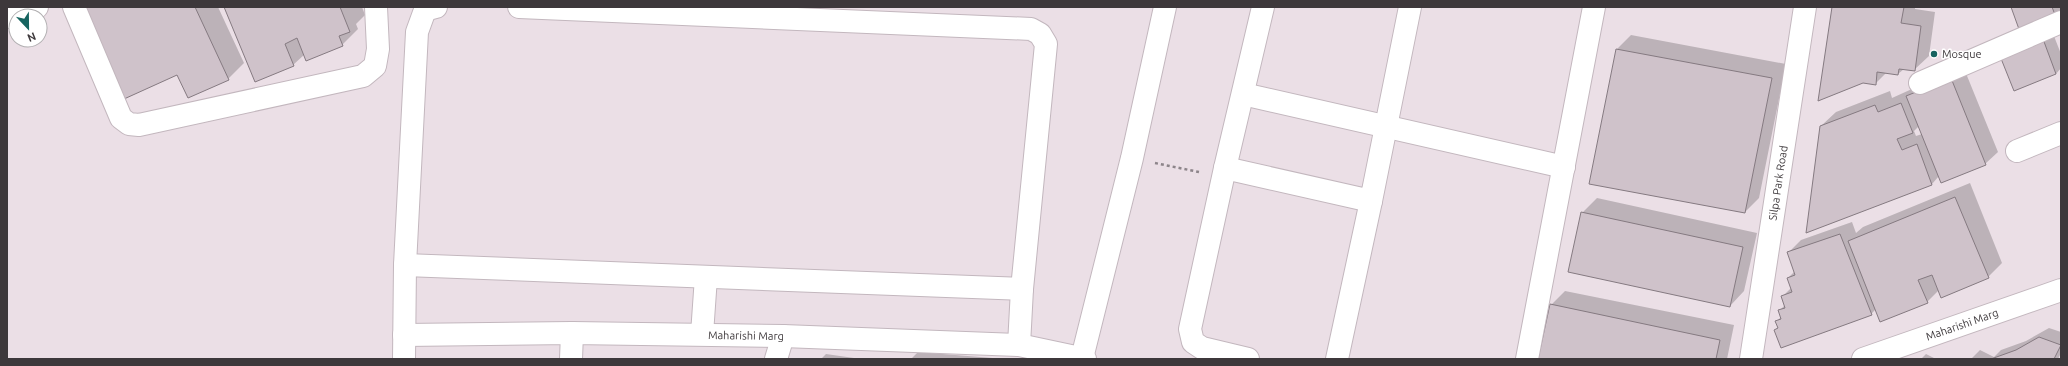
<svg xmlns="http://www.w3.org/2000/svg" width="2068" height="366" font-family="Ubuntu,sans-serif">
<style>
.shadow{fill:#0003;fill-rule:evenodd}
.building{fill:#cfc2ca;stroke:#857a81}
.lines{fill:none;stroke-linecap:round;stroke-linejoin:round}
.minor-casing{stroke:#c3b7be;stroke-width:24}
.path{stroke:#8d858a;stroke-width:2.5;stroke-dasharray:3 3;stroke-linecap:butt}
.minor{stroke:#fff;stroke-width:22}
.poi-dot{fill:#166460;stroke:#fff;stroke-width:1.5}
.labels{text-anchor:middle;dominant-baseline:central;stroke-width:3;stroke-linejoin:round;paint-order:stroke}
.poi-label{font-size:11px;fill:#3d383b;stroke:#fff;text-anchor:start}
.street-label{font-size:11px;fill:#3d383b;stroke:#fff}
</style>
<rect width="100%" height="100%" fill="#ebdfe6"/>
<path class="shadow" d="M 83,7 L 218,7 L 244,63 L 228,79 Z
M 225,7 L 362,7 L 365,15 L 356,24 L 358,29 L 342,45 L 305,54 L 293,65 Z
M 1833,7 L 1915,7 L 1915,9 L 1935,12 L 1929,56 L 1914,70 L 1904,69 L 1898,74 L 1886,73 L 1875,84 Z
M 2012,7 L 2061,7 L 2061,14 Z
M 2052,31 L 2061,54 L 2061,68 L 2056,74 L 2001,56 Z
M 1631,35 L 1786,64 L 1759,198 L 1745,212 L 1590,183 L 1617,49 Z
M 1963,66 L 1998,152 L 1985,164 L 1939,176 L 1932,184 L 1807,231 L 1821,126 L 1836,112 L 1890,91 L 1892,98 ZM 1919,126 L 1922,134 L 1916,136 L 1914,131 Z
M 1970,183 L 2002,263 L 1988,277 L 1939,290 L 1927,302 L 1876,309 L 1871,314 L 1775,330 L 1778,327 L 1777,321 L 1782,316 L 1780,310 L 1785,305 L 1782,297 L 1791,288 L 1788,278 L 1795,271 L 1788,253 L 1801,240 L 1852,222 L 1856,233 L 1863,227 Z
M 1597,198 L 1757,233 L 1744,291 L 1730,306 L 1582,213 Z
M 1565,291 L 1734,325 L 1727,359 L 1539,359 L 1551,305 Z
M 2049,328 L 2061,332 L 2061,353 L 2058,359 L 1971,359 L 1980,350 L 1994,357 L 2001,350 L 2026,341 Z
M 918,352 L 1005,359 L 911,359 Z
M 826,354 L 861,359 L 821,359 Z
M 1926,354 L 1936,359 L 1921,359 Z"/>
<path class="building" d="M 82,7 L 195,7 L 229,80 L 188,98 L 177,75 L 124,99 Z
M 224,7 L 340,7 L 350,32 L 339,36 L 343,46 L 306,61 L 297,38 L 285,44 L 294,66 L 255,82 Z
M 1832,7 L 1904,7 L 1901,23 L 1921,26 L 1915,71 L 1899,69 L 1898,75 L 1877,72 L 1876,85 L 1863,83 L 1818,101 Z
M 2011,7 L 2052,7 L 2057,20 L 2020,32 Z
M 2043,39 L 2056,74 L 2014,91 L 2000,56 Z
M 1616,49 L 1772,78 L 1745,213 L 1589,184 Z
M 1951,78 L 1986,165 L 1941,183 L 1906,96 Z
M 1901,103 L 1913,133 L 1897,139 L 1902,150 L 1917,144 L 1932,185 L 1806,233 L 1820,126 L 1875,105 L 1878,112 Z
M 1955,197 L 1989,278 L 1941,298 L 1932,275 L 1918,280 L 1928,303 L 1880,322 L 1848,241 Z
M 1581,212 L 1743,247 L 1730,307 L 1568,272 Z
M 1840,234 L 1872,315 L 1781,348 L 1774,330 L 1778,328 L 1775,321 L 1781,319 L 1778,310 L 1785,308 L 1781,296 L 1792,292 L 1787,278 L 1795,275 L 1787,252 Z
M 1550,304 L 1720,340 L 1716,359 L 1538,359 Z
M 2039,337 L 2061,345 L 2054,359 L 1991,359 L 2016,350 Z"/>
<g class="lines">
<defs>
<g id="minor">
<path d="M 74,7 L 121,118 L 129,124 L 139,125 L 363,76 L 375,66 L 378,49 L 376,7"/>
<path d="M 519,7 L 1031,29 L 1040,34 L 1046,44 L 1022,289 L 1019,345"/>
<path d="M 7,17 L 37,7"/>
<path d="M 1920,83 L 2061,22"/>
<path d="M 1243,94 L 1564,167"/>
<path d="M 2017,151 L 2061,133"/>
<path d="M 1225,168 L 1263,7"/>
<path d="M 405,265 L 1022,289"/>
<path d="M 702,334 L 706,277"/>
<path id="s1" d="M 404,335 L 572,333 L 783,336 L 1019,345 L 1085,359"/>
<path d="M 1082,358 L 1132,158 L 1165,7"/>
<path d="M 404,359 L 405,265 L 417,32 L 425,10 L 436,7"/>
<path d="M 571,359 L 572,333"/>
<path d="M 776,359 L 783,336"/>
<path d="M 1248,359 L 1202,348 L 1193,342 L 1190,329 L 1225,168 L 1371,201 L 1410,7"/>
<path d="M 1337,359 L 1371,201"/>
<path d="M 1527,359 L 1594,7"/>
<path id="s2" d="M 1751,359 L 1805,7"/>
<path id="s3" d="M 1863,359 L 2061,290"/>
</g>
</defs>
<use href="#minor" class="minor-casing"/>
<path class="path" d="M 1155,163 L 1199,172"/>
<use href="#minor" class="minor"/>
</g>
<circle class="poi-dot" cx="1934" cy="54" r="4"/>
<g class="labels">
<g class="poi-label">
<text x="1942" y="54">Mosque</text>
</g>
<g class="street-label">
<text stroke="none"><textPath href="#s2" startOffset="178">Silpa Park Road</textPath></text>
<text stroke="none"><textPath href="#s3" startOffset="105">Maharishi Marg</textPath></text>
<text stroke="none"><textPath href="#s1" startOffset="342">Maharishi Marg</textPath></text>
</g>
</g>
<rect width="2068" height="366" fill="none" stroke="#3d383b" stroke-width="16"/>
<g transform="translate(28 28) rotate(158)"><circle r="19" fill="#ffffff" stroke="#b1afb1"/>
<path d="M0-3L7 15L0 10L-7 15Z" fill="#166460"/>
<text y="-6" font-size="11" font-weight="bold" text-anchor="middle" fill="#3d383b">N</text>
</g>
</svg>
